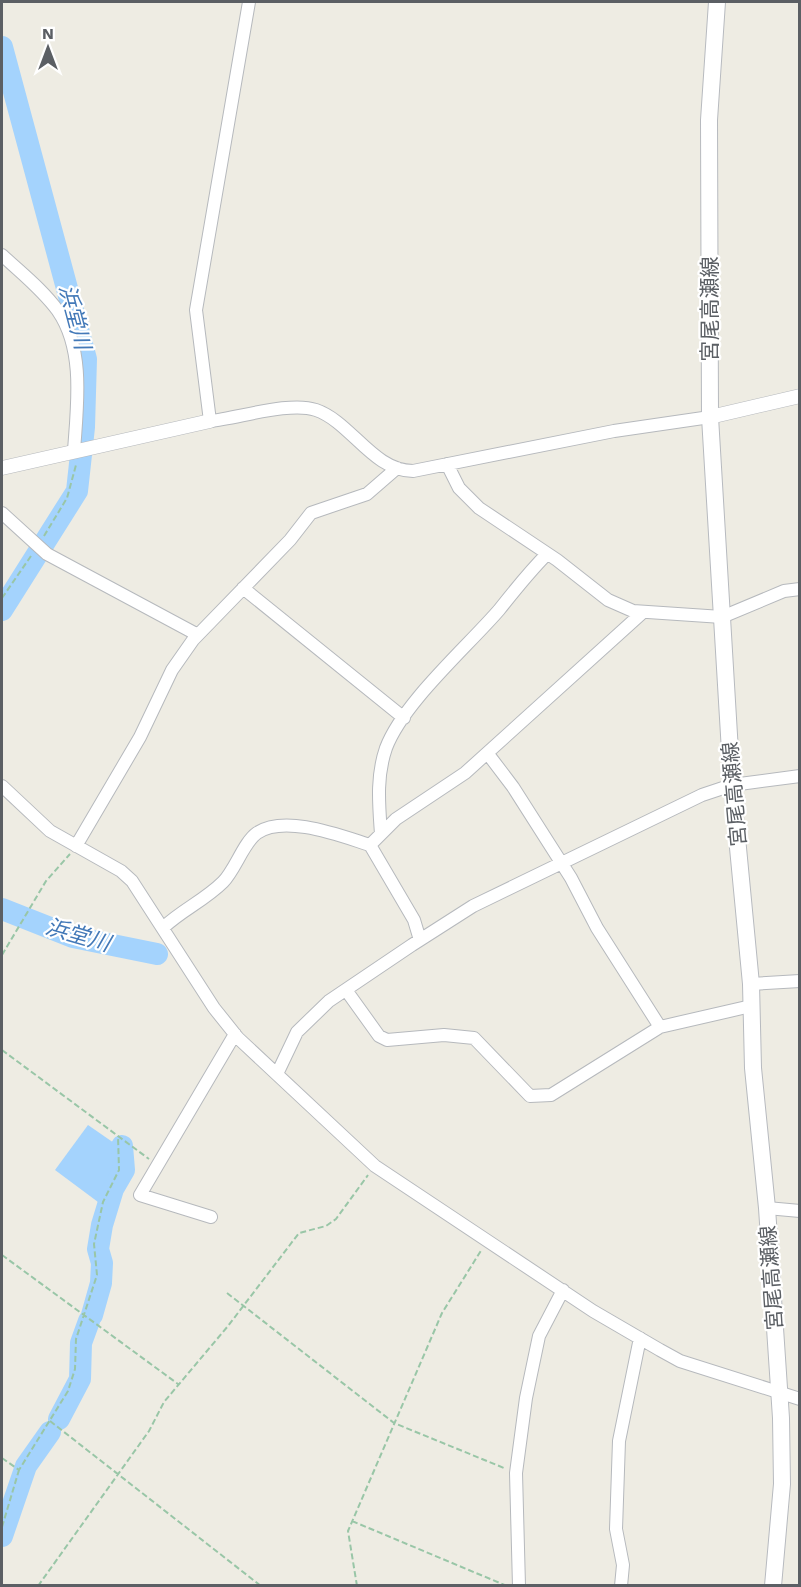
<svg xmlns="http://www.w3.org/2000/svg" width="801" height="1587" font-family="'Work Sans','Noto Sans JP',sans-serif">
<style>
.water{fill:#a4d3fd}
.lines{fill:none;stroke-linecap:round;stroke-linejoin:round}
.river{stroke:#a4d3fd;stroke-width:22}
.minor-casing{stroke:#b6b9bd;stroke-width:14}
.tertiary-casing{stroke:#b6b9bd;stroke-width:15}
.secondary-casing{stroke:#b7babf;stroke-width:18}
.path{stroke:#99c6a7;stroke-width:2;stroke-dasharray:6 3;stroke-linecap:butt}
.minor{stroke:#fff;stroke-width:12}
.tertiary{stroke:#fff;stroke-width:14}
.secondary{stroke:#fff;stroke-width:16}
.labels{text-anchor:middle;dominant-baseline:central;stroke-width:4.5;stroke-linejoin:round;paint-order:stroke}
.street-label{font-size:21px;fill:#5b5f64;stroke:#fff}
.water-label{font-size:22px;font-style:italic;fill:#4379b8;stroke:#fff}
</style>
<rect width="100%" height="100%" fill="#eeece3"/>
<path class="water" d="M 88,1125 L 114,1143 L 115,1171 L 98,1202 L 55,1170 Z"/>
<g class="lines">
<path class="river" d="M 2,47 L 86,359 L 84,427 L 77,491 L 2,610
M 2,909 L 73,937 L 157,954
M 92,1315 L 101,1283 L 102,1263 L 98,1249 L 102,1225 L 113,1189 L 124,1170 L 122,1146
M 59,1419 L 80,1379 L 81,1343 L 89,1321
M 2,1536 L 26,1466 L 50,1432"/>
<defs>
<path id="minor" d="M 249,2 L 196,310 L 210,421 C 239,418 290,401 316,410 C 351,422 373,471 413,471 L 614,431 L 710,417
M 2,255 C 21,273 42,289 58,311 C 85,350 77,406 74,451
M 447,464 L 459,488 L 479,508 L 557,560 L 608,600 L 633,611 L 722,617 L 784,591 L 800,589
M 2,513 L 47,554 L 198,635
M 243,588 L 404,718
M 488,754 L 513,787 L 571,878 L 597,928 L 660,1027
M 2,786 L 50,831 L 121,871 L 132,881 L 214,1008 L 238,1038 L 375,1166 L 593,1311 L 660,1350 L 680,1361 L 800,1399
M 381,834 C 379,805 376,777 386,748 C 403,703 467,647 499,610 C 514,591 529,572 547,554
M 370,845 L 396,819 L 465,773 L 642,613
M 76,846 L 140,737 L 172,670 L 193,640 L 290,540 L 311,513 L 367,494 L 397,468
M 164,927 C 182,910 205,900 223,882 C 235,870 244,842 257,833 C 285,814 341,836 370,845 L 414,920 L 420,940
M 751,984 L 800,981
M 346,990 L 379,1036 L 387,1040 L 444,1035 L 474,1038 L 530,1096 L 551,1095 L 660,1027 L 751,1006
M 277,1074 L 297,1032 L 329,1001 L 412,945 L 473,906 L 702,795 L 732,785 L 800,776
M 767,1208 L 800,1211
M 211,1217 L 140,1195 L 235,1034
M 519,1586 L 516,1473 L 526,1398 L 539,1336 L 563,1290
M 621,1586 L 623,1565 L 616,1529 L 619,1441 L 640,1338"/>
<path id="tertiary" d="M 710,417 L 800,396
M 2,468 L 210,421"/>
<path id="secondary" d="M 717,2 L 709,120 L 710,417 L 732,785 L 751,984 L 753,1068 L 767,1208 L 781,1418 L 782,1484 L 773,1586"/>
</defs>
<use href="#minor" class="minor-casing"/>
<use href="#tertiary" class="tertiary-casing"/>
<use href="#secondary" class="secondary-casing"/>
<path class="path" d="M 44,536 L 67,498 L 76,465
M 2,598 L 31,556
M 2,955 L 46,881 L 70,854
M 2,1050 L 149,1159
M 2,1255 L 178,1384
M 227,1293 L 394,1423 L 504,1468
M 50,1421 L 261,1586
M 2,1458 L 19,1470 L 68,1391 L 75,1369 L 76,1339 L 97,1275 L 94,1244 L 103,1202 L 119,1170 L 118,1136
M 352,1521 L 507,1586
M 2,1527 L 19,1470
M 38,1586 L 149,1431 L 164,1402 L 228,1326 L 299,1233 L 326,1226 L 336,1219 L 368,1175
M 357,1586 L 348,1531 L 442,1313 L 482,1249"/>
<use href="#minor" class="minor"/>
<use href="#tertiary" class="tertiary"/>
<use href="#secondary" class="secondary"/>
</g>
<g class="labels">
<g class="street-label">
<text transform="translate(709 309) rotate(-90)">宮尾高瀬線</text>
<text transform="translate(734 794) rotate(-95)">宮尾高瀬線</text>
<text transform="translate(771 1278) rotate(-94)">宮尾高瀬線</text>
</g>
<g class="water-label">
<text transform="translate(75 317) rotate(75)">浜堂川</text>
<text transform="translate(78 935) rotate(16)">浜堂川</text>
</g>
</g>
<rect width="801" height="1587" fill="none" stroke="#5b5f64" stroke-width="6"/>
<g transform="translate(48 48)" stroke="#ffffff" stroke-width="4.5" paint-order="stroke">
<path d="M0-4.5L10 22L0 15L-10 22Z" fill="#5b5f64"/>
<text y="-9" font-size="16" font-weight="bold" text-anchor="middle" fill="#5b5f64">N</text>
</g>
</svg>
